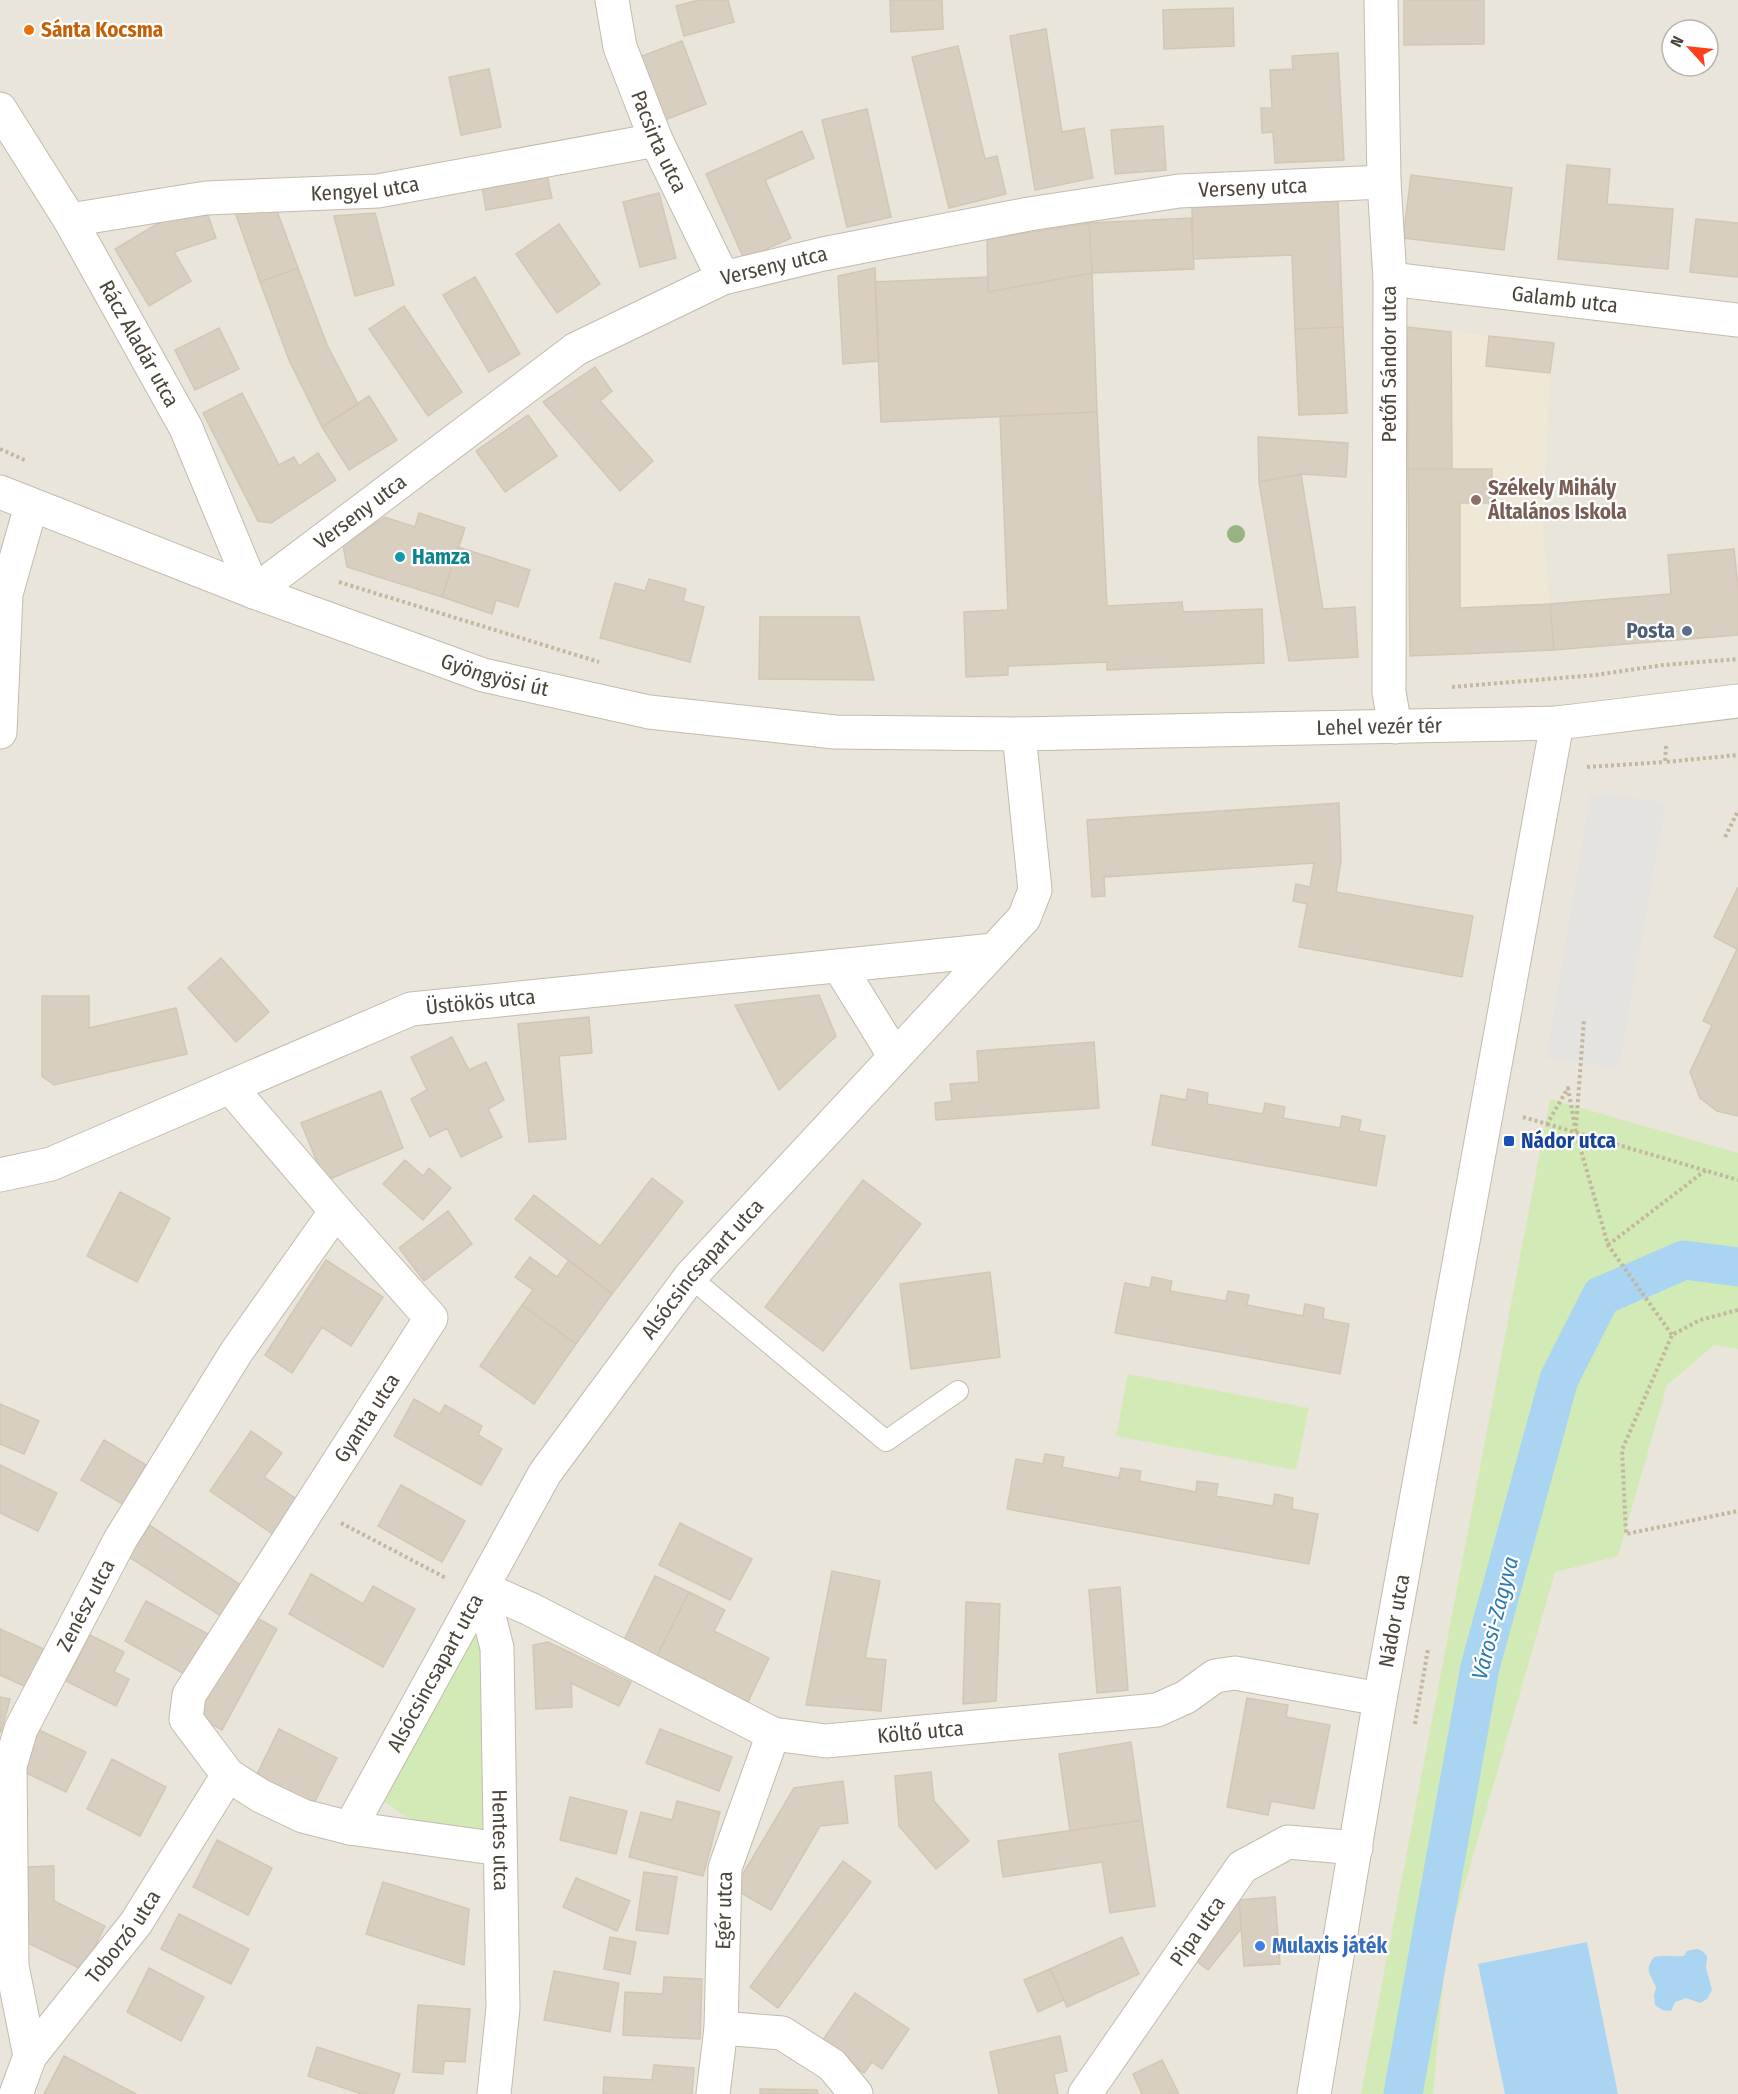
<svg xmlns="http://www.w3.org/2000/svg" width="1738" height="2094" font-family="'Fira Sans Condensed',sans-serif">
<style>
.residential{fill:#eae5da;fill-rule:evenodd}
.education{fill:#efe8d6}
.green{fill:#d2eab5}
.parking{fill:#e5e3e0}
.water{fill:#a9d4f2}
.lines{fill:none;stroke-linecap:round;stroke-linejoin:round}
.canal{stroke:#a9d4f2;stroke-width:39}
.building{fill:#d8cfc1;stroke:#d3c7b4;stroke-width:1.5}
.service-casing{stroke:#c2bbae;stroke-width:22}
.minor-casing{stroke:#c2bbae;stroke-width:35}
.tertiary-casing{stroke:#c2bbae;stroke-width:35}
.path{stroke:#c4b79f;stroke-width:4;stroke-dasharray:3 3;stroke-linecap:butt}
.service{stroke:#fff;stroke-width:20}
.minor{stroke:#fff;stroke-width:33}
.tertiary{stroke:#fff;stroke-width:33}
.tree{fill:#97b381}
.food-dot{fill:#e8710a;stroke:#fff;stroke-width:2}
.education-dot{fill:#8d6e63;stroke:#fff;stroke-width:2}
.culture-dot{fill:#0f9aa8;stroke:#fff;stroke-width:2}
.service-dot{fill:#5c6f8a;stroke:#fff;stroke-width:2}
.transit-dot{fill:#1a4fb4;stroke:#fff;stroke-width:2}
.shop-dot{fill:#3f7fe0;stroke:#fff;stroke-width:2}
.labels{text-anchor:middle;dominant-baseline:central;stroke-width:4.5;stroke-linejoin:round;paint-order:stroke}
.food-label{font-size:21px;font-weight:bold;fill:#c56008;stroke:#fff;text-anchor:start}
.street-label{font-size:21px;fill:#4b4439;stroke:#fff}
.education-label{font-size:21px;font-weight:bold;fill:#785e54;stroke:#fff;text-anchor:start}
.culture-label{font-size:21px;font-weight:bold;fill:#0d838f;stroke:#fff;text-anchor:start}
.service-label{font-size:21px;font-weight:bold;fill:#4e5e75;stroke:#fff;text-anchor:end}
.transit-label{font-size:21px;font-weight:bold;fill:#164399;stroke:#fff;text-anchor:start}
.shop-label{font-size:21px;font-weight:bold;fill:#366cbe;stroke:#fff;text-anchor:start}
.water-label{font-size:22px;font-style:italic;fill:#2e7ab2;stroke:#fff}
</style>
<rect width="100%" height="100%" fill="#f6f3ec"/>
<path class="residential" d="M 0,0 L 1738,0 L 1738,2094 L 0,2094 ZM 1672,30 L 1708,30 L 1708,66 L 1672,66 Z"/>
<path class="education" d="M 1407,327 L 1554,343 L 1550,373 L 1543,531 L 1554,650 L 1410,656 Z"/>
<path class="green" d="M 1550,1099 L 1738,1153 L 1738,1349 L 1714,1345 L 1667,1385 L 1618,1556 L 1555,1572 L 1446,1949 L 1433,2094 L 1361,2094 Z
M 1128,1374 L 1309,1408 L 1296,1470 L 1116,1436 Z
M 474,1624 L 485,1626 L 484,1831 L 417,1824 L 383,1801 Z"/>
<path class="parking" d="M 1591,793 L 1666,802 L 1619,1068 L 1546,1058 Z"/>
<path class="water" d="M 1587,1942 L 1618,2094 L 1505,2094 L 1478,1964 Z
M 1696,1949 L 1701,1950 L 1707,1956 L 1706,1968 L 1712,1990 L 1707,1999 L 1700,2003 L 1686,1998 L 1675,2002 L 1671,2011 L 1662,2010 L 1655,2005 L 1654,1995 L 1656,1987 C 1650,1973 1644,1971 1654,1957 C 1664,1955 1673,1957 1684,1956 L 1687,1951 Z"/>
<g class="lines">
<path class="canal" d="M 1403,2094 L 1480,1667 L 1559,1379 L 1601,1296 L 1684,1260 L 1738,1267"/>
</g>
<path class="building" d="M 699,0 L 728,0 L 734,22 L 684,36 L 676,6 Z
M 890,0 L 942,0 L 943,29 L 891,32 Z
M 1404,0 L 1484,0 L 1484,44 L 1404,45 Z
M 1233,8 L 1234,46 L 1164,49 L 1163,10 Z
M 1046,29 L 1062,132 L 1084,128 L 1093,178 L 1035,190 L 1010,36 Z
M 682,41 L 706,104 L 662,121 L 637,58 Z
M 958,46 L 985,159 L 997,156 L 1006,194 L 949,208 L 912,57 Z
M 1338,53 L 1344,160 L 1275,163 L 1273,132 L 1262,133 L 1261,108 L 1272,108 L 1270,70 L 1293,69 L 1292,56 Z
M 489,69 L 501,127 L 461,135 L 449,77 Z
M 867,109 L 891,217 L 847,227 L 822,120 Z
M 1163,126 L 1166,170 L 1115,174 L 1111,130 Z
M 802,131 L 814,158 L 765,180 L 791,238 L 744,259 L 706,174 Z
M 1567,165 L 1610,169 L 1607,204 L 1673,209 L 1668,269 L 1558,259 Z
M 547,175 L 552,198 L 486,210 L 482,187 Z
M 1411,175 L 1512,188 L 1504,250 L 1403,238 Z
M 659,193 L 676,258 L 640,267 L 623,202 Z
M 1338,200 L 1343,327 L 1295,329 L 1292,255 L 1193,259 L 1192,207 Z
M 205,207 L 216,238 L 174,252 L 191,281 L 149,306 L 115,249 L 157,224 Z
M 277,211 L 298,268 L 260,282 L 235,212 Z
M 375,213 L 394,285 L 355,296 L 334,216 Z
M 1191,218 L 1194,269 L 1092,273 L 1089,223 Z
M 1696,219 L 1738,223 L 1738,277 L 1690,272 Z
M 1089,223 L 1092,273 L 988,292 L 987,239 Z
M 559,224 L 600,284 L 557,313 L 516,254 Z
M 298,268 L 327,345 L 358,404 L 322,427 L 289,360 L 260,282 Z
M 875,268 L 879,361 L 843,364 L 838,276 Z
M 1092,273 L 1097,412 L 881,422 L 875,282 L 988,277 L 988,292 Z
M 475,277 L 520,354 L 489,372 L 443,295 Z
M 404,306 L 462,392 L 428,416 L 369,329 Z
M 1343,327 L 1347,413 L 1299,415 L 1295,329 Z
M 1407,327 L 1451,332 L 1452,469 L 1408,469 Z
M 219,328 L 239,369 L 195,390 L 175,350 Z
M 1489,336 L 1554,343 L 1550,373 L 1486,366 Z
M 595,367 L 612,391 L 600,401 L 653,461 L 620,491 L 543,402 Z
M 242,393 L 279,465 L 294,457 L 299,466 L 318,453 L 336,480 L 271,523 L 258,521 L 203,413 Z
M 369,396 L 397,440 L 349,470 L 322,427 Z
M 1097,412 L 1107,606 L 1182,602 L 1183,612 L 1262,609 L 1264,663 L 1107,670 L 1107,662 L 1008,666 L 1008,675 L 966,677 L 964,612 L 1008,610 L 1000,416 Z
M 528,415 L 557,456 L 505,492 L 476,451 Z
M 1258,437 L 1348,443 L 1346,477 L 1301,474 L 1259,482 Z
M 1408,469 L 1492,469 L 1492,503 L 1460,503 L 1460,608 L 1550,604 L 1554,650 L 1410,656 Z
M 1301,474 L 1323,609 L 1355,607 L 1358,657 L 1289,661 L 1259,482 Z
M 419,513 L 465,528 L 442,597 L 347,567 L 343,545 L 385,517 L 415,527 Z
M 458,547 L 530,570 L 518,607 L 496,600 L 492,614 L 442,597 Z
M 1734,549 L 1738,588 L 1738,635 L 1554,650 L 1550,604 L 1671,594 L 1668,555 Z
M 649,579 L 686,589 L 683,601 L 704,607 L 690,662 L 600,638 L 615,583 L 645,591 Z
M 760,617 L 859,617 L 874,680 L 759,679 Z
M 1339,803 L 1341,861 L 1336,892 L 1473,916 L 1462,977 L 1299,947 L 1307,904 L 1293,901 L 1296,884 L 1310,887 L 1314,863 L 1104,877 L 1105,896 L 1092,897 L 1087,820 Z
M 1738,887 L 1738,1116 L 1717,1111 L 1700,1098 L 1690,1072 L 1712,1025 L 1703,1021 L 1737,949 L 1714,937 Z
M 221,958 L 269,1012 L 236,1042 L 188,988 Z
M 819,995 L 836,1036 L 779,1090 L 735,1005 Z
M 42,996 L 89,996 L 89,1028 L 176,1008 L 187,1054 L 54,1085 L 42,1076 Z
M 589,1017 L 592,1053 L 559,1056 L 566,1139 L 529,1142 L 518,1024 Z
M 452,1037 L 469,1070 L 486,1062 L 504,1100 L 488,1109 L 502,1137 L 461,1157 L 447,1128 L 430,1137 L 411,1099 L 427,1090 L 411,1057 Z
M 1094,1042 L 1099,1108 L 936,1120 L 935,1103 L 952,1101 L 950,1084 L 979,1082 L 977,1051 Z
M 1188,1089 L 1208,1093 L 1207,1104 L 1263,1114 L 1265,1103 L 1285,1107 L 1283,1118 L 1340,1128 L 1342,1116 L 1361,1120 L 1359,1131 L 1385,1136 L 1376,1186 L 1152,1145 L 1161,1095 L 1186,1100 Z
M 381,1091 L 403,1148 L 325,1181 L 301,1123 Z
M 405,1160 L 423,1176 L 429,1168 L 451,1188 L 423,1220 L 383,1184 Z
M 652,1178 L 683,1202 L 612,1294 L 515,1219 L 534,1195 L 600,1246 Z
M 863,1180 L 921,1224 L 823,1351 L 765,1307 Z
M 120,1192 L 170,1218 L 137,1282 L 87,1256 Z
M 448,1211 L 472,1244 L 424,1281 L 399,1248 Z
M 530,1257 L 557,1277 L 569,1260 L 612,1294 L 576,1344 L 522,1305 L 533,1290 L 515,1277 Z
M 326,1260 L 383,1297 L 351,1346 L 322,1327 L 292,1373 L 265,1355 Z
M 990,1272 L 1000,1357 L 911,1369 L 900,1284 Z
M 1152,1277 L 1172,1281 L 1170,1291 L 1226,1301 L 1228,1291 L 1249,1295 L 1247,1305 L 1303,1316 L 1305,1304 L 1324,1308 L 1323,1319 L 1349,1324 L 1340,1374 L 1115,1333 L 1125,1283 L 1150,1288 Z
M 522,1305 L 576,1344 L 534,1404 L 480,1366 Z
M 414,1399 L 440,1414 L 445,1405 L 482,1426 L 478,1435 L 502,1449 L 481,1485 L 394,1436 Z
M 0,1404 L 39,1421 L 24,1454 L 0,1444 Z
M 251,1431 L 282,1453 L 264,1477 L 301,1502 L 277,1537 L 210,1491 Z
M 104,1440 L 146,1465 L 124,1505 L 81,1480 Z
M 1045,1454 L 1064,1457 L 1062,1467 L 1119,1478 L 1121,1468 L 1141,1471 L 1139,1481 L 1196,1492 L 1197,1481 L 1218,1484 L 1216,1496 L 1273,1506 L 1275,1494 L 1293,1498 L 1292,1509 L 1318,1514 L 1309,1564 L 1007,1509 L 1016,1459 L 1043,1464 Z
M 0,1465 L 57,1493 L 38,1531 L 0,1513 Z
M 401,1485 L 465,1521 L 442,1562 L 378,1526 Z
M 680,1523 L 752,1559 L 730,1600 L 659,1565 Z
M 149,1525 L 244,1587 L 224,1618 L 129,1557 Z
M 832,1571 L 880,1581 L 865,1658 L 886,1660 L 881,1711 L 806,1705 Z
M 311,1574 L 363,1604 L 373,1586 L 415,1609 L 383,1667 L 289,1614 Z
M 655,1576 L 689,1592 L 656,1658 L 623,1642 Z
M 1120,1587 L 1128,1690 L 1097,1693 L 1089,1590 Z
M 689,1592 L 725,1610 L 714,1631 L 769,1658 L 748,1702 L 656,1658 Z
M 146,1601 L 210,1635 L 188,1676 L 125,1641 Z
M 966,1602 L 1000,1604 L 996,1701 L 963,1704 Z
M 252,1615 L 277,1629 L 222,1730 L 197,1716 Z
M 0,1629 L 44,1649 L 26,1687 L 0,1675 Z
M 90,1635 L 124,1652 L 114,1672 L 129,1679 L 116,1706 L 66,1681 Z
M 548,1642 L 631,1682 L 619,1706 L 571,1683 L 572,1707 L 536,1709 L 533,1645 Z
M 0,1697 L 10,1699 L 1,1732 L 0,1732 Z
M 1247,1698 L 1288,1705 L 1286,1717 L 1330,1725 L 1314,1809 L 1271,1801 L 1268,1815 L 1227,1807 Z
M 279,1729 L 337,1758 L 311,1809 L 254,1780 Z
M 660,1729 L 732,1757 L 719,1791 L 646,1763 Z
M 39,1730 L 86,1752 L 66,1792 L 20,1770 Z
M 1131,1742 L 1142,1820 L 1070,1831 L 1059,1754 Z
M 112,1759 L 166,1787 L 140,1836 L 87,1809 Z
M 931,1772 L 934,1801 L 969,1841 L 936,1869 L 899,1826 L 895,1776 Z
M 843,1781 L 848,1823 L 820,1826 L 771,1910 L 734,1889 L 794,1788 Z
M 570,1797 L 627,1811 L 616,1854 L 560,1840 Z
M 677,1801 L 720,1812 L 703,1876 L 629,1857 L 641,1812 L 672,1820 Z
M 1142,1820 L 1155,1906 L 1110,1913 L 1102,1862 L 1003,1877 L 998,1841 Z
M 217,1840 L 272,1868 L 248,1915 L 193,1887 Z
M 843,1861 L 871,1882 L 778,2008 L 750,1987 Z
M 54,1866 L 54,1901 L 105,1926 L 83,1970 L 24,1941 L 23,1867 Z
M 644,1872 L 677,1877 L 668,1934 L 636,1930 Z
M 576,1878 L 630,1901 L 617,1931 L 563,1907 Z
M 383,1882 L 469,1909 L 464,1965 L 366,1934 Z
M 1275,1897 L 1280,1964 L 1244,1966 L 1239,1900 Z
M 1239,1900 L 1241,1929 L 1208,1970 L 1190,1956 Z
M 179,1914 L 249,1949 L 231,1984 L 161,1949 Z
M 610,1937 L 636,1942 L 630,1974 L 604,1969 Z
M 1122,1937 L 1139,1974 L 1067,2007 L 1050,1969 Z
M 149,1968 L 204,1997 L 181,2041 L 127,2012 Z
M 1050,1969 L 1064,2000 L 1038,2012 L 1024,1980 Z
M 554,1971 L 619,1983 L 610,2032 L 544,2020 Z
M 664,1977 L 702,1979 L 700,2039 L 623,2035 L 625,1992 L 663,1994 Z
M 855,1993 L 909,2029 L 882,2069 L 872,2062 L 864,2073 L 820,2044 Z
M 418,2005 L 470,2009 L 465,2062 L 444,2061 L 443,2074 L 413,2072 Z
M 1060,2036 L 1067,2071 L 1054,2074 L 1058,2094 L 999,2094 L 990,2052 Z
M 317,2047 L 400,2074 L 393,2094 L 362,2094 L 308,2076 Z
M 64,2056 L 136,2094 L 44,2094 Z
M 1162,2060 L 1179,2094 L 1142,2094 L 1133,2074 Z
M 654,2065 L 694,2068 L 692,2094 L 603,2094 L 604,2077 L 652,2080 Z
M 760,2089 L 817,2090 L 818,2094 L 760,2094 Z"/>
<g class="lines">
<defs>
<path id="service" d="M 690,1277 L 886,1441 L 958,1391"/>
<g id="minor">
<path id="s1" d="M 612,0 L 620,47 L 656,140 L 723,278"/>
<path d="M 1381,0 L 1384,182 L 1390,279 L 1389,692 L 1395,727"/>
<path id="s2" d="M 0,109 L 70,220 L 186,428 L 254,592 L 576,349 L 723,278 L 823,254 L 1029,214 L 1179,191 L 1384,182"/>
<path id="s3" d="M 70,220 L 206,198 L 378,191 L 656,140"/>
<path id="s4" d="M 1390,279 L 1738,320"/>
<path d="M 0,732 L 6,594 L 31,506"/>
<path d="M 839,966 L 894,1055"/>
<path d="M 231,1088 L 336,1211 L 431,1318 L 189,1695 L 186,1719 L 228,1775 L 261,1796 L 303,1816 L 350,1828 L 500,1849"/>
<path id="s5" d="M 0,1175 L 51,1164 L 411,1009 L 994,950"/>
<path id="s6" d="M 482,1588 L 530,1609 L 773,1734 L 826,1741 L 1157,1710 L 1186,1697 L 1215,1676 L 1235,1673 L 1380,1699"/>
<path id="s7" d="M 482,1588 L 497,1648 L 503,2008 L 494,2094"/>
<path id="s8" d="M 350,1828 L 545,1473 L 690,1277 L 1024,918 L 1035,890 L 1019,734"/>
<path d="M 721,2028 L 782,2033 L 832,2065 L 856,2094"/>
<path id="s9" d="M 30,2056 L 12,1966 L 10,1766 L 21,1729 L 120,1540 L 237,1351 L 336,1211"/>
<path id="s10" d="M 16,2094 L 30,2056 L 136,1923 L 228,1775"/>
<path id="s11" d="M 713,2094 L 721,2028 L 725,1868 L 773,1734"/>
<path id="s12" d="M 1085,2094 L 1242,1867 L 1288,1842 L 1356,1848"/>
<path id="s13" d="M 1314,2094 L 1380,1699 L 1557,723"/>
</g>
<g id="tertiary">
<path id="s14" d="M 0,492 L 254,592 L 483,675 L 649,712 L 835,732 L 1019,734 L 1557,723 L 1738,701"/>
</g>
</defs>
<use href="#service" class="service-casing"/>
<use href="#minor" class="minor-casing"/>
<use href="#tertiary" class="tertiary-casing"/>
<path class="path" d="M 0,449 L 27,461
M 339,582 L 599,662
M 1452,687 L 1595,675 L 1663,665 L 1738,659
M 1666,746 L 1665,762 L 1738,755
M 1587,767 L 1665,762
M 1725,837 L 1738,811
M 1523,1117 L 1547,1124 L 1568,1088 L 1576,1133 L 1608,1245 L 1672,1335
M 1547,1124 L 1738,1180
M 1576,1126 L 1584,1020
M 1608,1245 L 1706,1170
M 1738,1310 L 1700,1320 L 1672,1335 L 1622,1450 L 1626,1534 L 1738,1511
M 341,1523 L 446,1578
M 1415,1724 L 1428,1649"/>
<use href="#service" class="service"/>
<use href="#minor" class="minor"/>
<use href="#tertiary" class="tertiary"/>
</g>
<circle class="tree" cx="1236" cy="534" r="9"/>
<circle class="food-dot" cx="29" cy="30" r="6"/>
<circle class="education-dot" cx="1476" cy="500" r="6"/>
<circle class="culture-dot" cx="400" cy="557" r="6"/>
<circle class="service-dot" cx="1687" cy="631" r="6"/>
<rect class="transit-dot" x="1503" y="1135" width="12" height="12" rx="3"/>
<circle class="shop-dot" cx="1260" cy="1946" r="6"/>
<g class="labels">
<g class="food-label">
<text x="41" y="30">Sánta Kocsma</text>
</g>
<g class="street-label">
<text stroke="none"><textPath href="#s1" startOffset="150">Pacsirta utca</textPath></text>
<text stroke="none"><textPath href="#s3" startOffset="297">Kengyel utca</textPath></text>
<text stroke="none"><textPath href="#s2" startOffset="1652">Verseny utca</textPath></text>
<text stroke="none"><textPath href="#s2" startOffset="1166">Verseny utca</textPath></text>
<text stroke="none"><textPath href="#s4" startOffset="176">Galamb utca</textPath></text>
<text stroke="none"><textPath href="#s2" startOffset="273">Rácz Aladár utca</textPath></text>
<text transform="translate(1389 364) rotate(-90)">Petőfi Sándor utca</text>
<text stroke="none"><textPath href="#s2" startOffset="680">Verseny utca</textPath></text>
<text stroke="none"><textPath href="#s14" startOffset="528">Gyöngyösi út</textPath></text>
<text stroke="none"><textPath href="#s14" startOffset="1418">Lehel vezér tér</textPath></text>
<text stroke="none"><textPath href="#s5" startOffset="514">Üstökös utca</textPath></text>
<text stroke="none"><textPath href="#s8" startOffset="663">Alsócsincsapart utca</textPath></text>
<text transform="translate(367 1418) rotate(-57)">Gyanta utca</text>
<text stroke="none"><textPath href="#s9" startOffset="470">Zenész utca</textPath></text>
<text stroke="none"><textPath href="#s13" startOffset="480">Nádor utca</textPath></text>
<text stroke="none"><textPath href="#s8" startOffset="177">Alsócsincsapart utca</textPath></text>
<text stroke="none"><textPath href="#s6" startOffset="474">Költő utca</textPath></text>
<text stroke="none"><textPath href="#s7" startOffset="254">Hentes utca</textPath></text>
<text stroke="none"><textPath href="#s11" startOffset="184">Egér utca</textPath></text>
<text stroke="none"><textPath href="#s12" startOffset="198">Pipa utca</textPath></text>
<text stroke="none"><textPath href="#s10" startOffset="192">Toborzó utca</textPath></text>
</g>
<g class="education-label">
<text x="1488" y="488">Székely Mihály<tspan x="1488" dy="24">Általános Iskola</tspan></text>
</g>
<g class="culture-label">
<text x="412" y="557">Hamza</text>
</g>
<g class="service-label">
<text x="1675" y="631">Posta</text>
</g>
<g class="transit-label">
<text x="1521" y="1141">Nádor utca</text>
</g>
<g class="shop-label">
<text x="1272" y="1946">Mulaxis játék</text>
</g>
<g class="water-label">
<text transform="translate(1495 1618) rotate(-75)">Városi-Zagyva</text>
</g>
</g>
<g transform="translate(1690 48) rotate(297)"><circle r="28" fill="#ffffff" stroke="#b7b4b0" stroke-width="1.5"/>
<path d="M0-4.5L10 22L0 15L-10 22Z" fill="#fc3f1d"/>
<text y="-9" font-size="16" font-weight="bold" text-anchor="middle" fill="#4b4439">N</text>
</g>
</svg>
